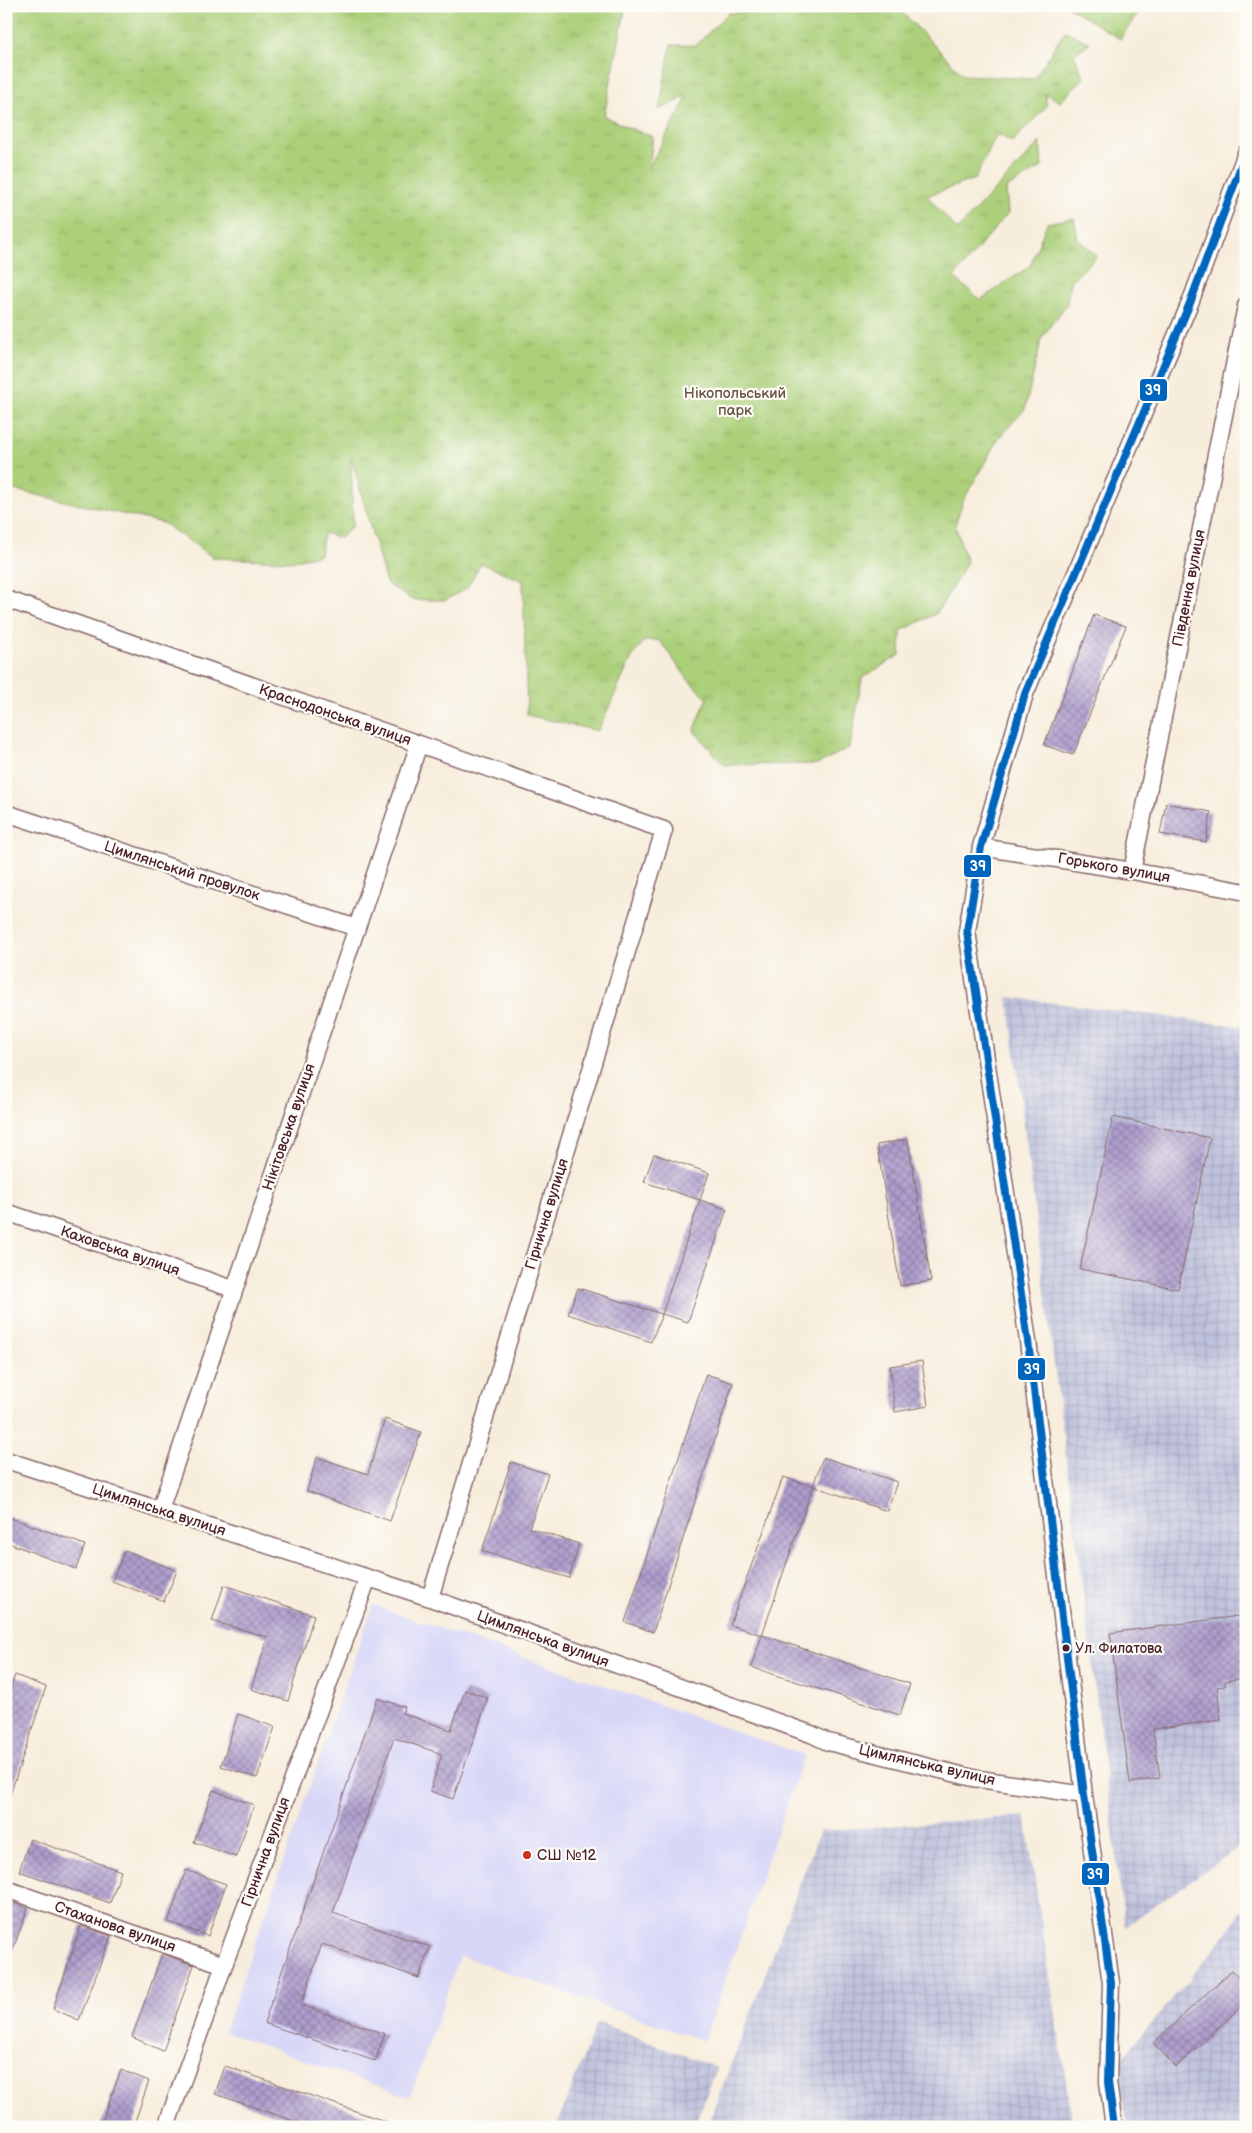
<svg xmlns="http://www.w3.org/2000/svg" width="1252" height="2133" font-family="'Balsamiq Sans',sans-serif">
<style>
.built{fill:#d8d7f8}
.industrial{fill:url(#industrial-grid)}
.park{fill:url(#park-tufts);stroke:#7b7852}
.building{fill:url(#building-cross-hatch)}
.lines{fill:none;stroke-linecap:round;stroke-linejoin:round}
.minor-casing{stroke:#876769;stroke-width:19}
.minor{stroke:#fff;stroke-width:16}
.bus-1-casing{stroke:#fdfcf7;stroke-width:11}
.bus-1{stroke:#0065bd;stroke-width:8}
.bus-dot{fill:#4a1f2b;stroke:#fdfcf7;stroke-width:2}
.poi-dot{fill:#c8321e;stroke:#fdfcf7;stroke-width:2}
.labels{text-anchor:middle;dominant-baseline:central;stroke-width:4.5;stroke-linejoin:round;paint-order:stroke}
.bus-label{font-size:14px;fill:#4a1f2b;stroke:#fdfcf7;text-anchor:start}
.park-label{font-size:15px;fill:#675443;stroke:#fdfcf7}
.street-label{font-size:15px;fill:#4a1f2b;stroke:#fdfcf7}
.poi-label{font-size:15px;fill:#4a1f2b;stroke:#fdfcf7;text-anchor:start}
.line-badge{stroke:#fdfcf7;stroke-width:2}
.badge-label{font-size:14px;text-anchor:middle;font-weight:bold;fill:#fff}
</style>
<defs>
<pattern id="industrial-grid" width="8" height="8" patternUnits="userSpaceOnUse" patternTransform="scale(1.25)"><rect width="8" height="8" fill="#bfc2dd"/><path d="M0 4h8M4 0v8" fill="none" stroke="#a6a6be"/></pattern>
<pattern id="park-tufts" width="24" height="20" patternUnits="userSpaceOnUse" patternTransform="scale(1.25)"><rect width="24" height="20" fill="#acd07a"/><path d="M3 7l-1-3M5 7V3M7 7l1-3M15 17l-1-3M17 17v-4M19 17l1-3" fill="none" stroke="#96b26a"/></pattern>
<pattern id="building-cross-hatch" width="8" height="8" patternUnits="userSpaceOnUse" patternTransform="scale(1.25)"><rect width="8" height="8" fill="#ae9ecd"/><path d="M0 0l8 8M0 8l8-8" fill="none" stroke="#9080a7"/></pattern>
</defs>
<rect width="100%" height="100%" fill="#fdfcf7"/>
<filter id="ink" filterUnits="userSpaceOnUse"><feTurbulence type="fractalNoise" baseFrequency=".02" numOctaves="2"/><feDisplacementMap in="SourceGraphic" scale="10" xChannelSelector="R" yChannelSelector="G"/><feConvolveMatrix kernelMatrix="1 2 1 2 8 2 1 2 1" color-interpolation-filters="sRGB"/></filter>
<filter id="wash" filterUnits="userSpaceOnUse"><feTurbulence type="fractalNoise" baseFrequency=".0096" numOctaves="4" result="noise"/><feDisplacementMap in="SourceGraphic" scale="20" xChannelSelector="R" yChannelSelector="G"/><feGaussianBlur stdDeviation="1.12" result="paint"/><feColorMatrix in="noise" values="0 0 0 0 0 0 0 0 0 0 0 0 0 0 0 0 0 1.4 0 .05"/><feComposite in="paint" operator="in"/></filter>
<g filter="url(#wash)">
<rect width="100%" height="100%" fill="#f7eddc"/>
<path class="built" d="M 373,1605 L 804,1755 L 704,2041 L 460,1956 L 410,2097 L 224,2032 Z"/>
<path class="industrial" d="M 1008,997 L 1246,1027 L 1246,1842 L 1125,1927 Z
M 1025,1816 L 1073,2127 L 707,2127 L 820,1831 Z
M 1246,1904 L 1246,2127 L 1127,2127 L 1117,2064 L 1221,1941 Z
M 597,2022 L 717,2068 L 694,2127 L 556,2127 Z"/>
<path class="park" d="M 6,6 L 626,6 L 604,116 L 624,126 L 653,137 L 649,167 L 688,96 L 659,110 L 671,45 L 696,45 L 728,13 L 902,12 L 963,75 L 1034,79 L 1065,31 L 1090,43 L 1074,54 L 1084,78 L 1060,102 L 1046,93 L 1046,107 L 1012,142 L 997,134 L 975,179 L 927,196 L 957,230 L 1040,142 L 1042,167 L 1006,188 L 1008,213 L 954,277 L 980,300 L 1030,266 L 1047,223 L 1074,218 L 1078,239 L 1097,256 L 1070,282 L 1067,304 L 1042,337 L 1025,409 L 998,439 L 963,501 L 955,525 L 967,562 L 937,613 L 901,631 L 900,655 L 862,678 L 850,747 L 818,764 L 724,765 L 694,731 L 707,698 L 690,682 L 659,640 L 644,641 L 632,657 L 598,731 L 527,715 L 523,581 L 481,563 L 467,588 L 446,600 L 412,600 L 386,583 L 351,456 L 353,526 L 340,538 L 324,533 L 320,555 L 290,561 L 214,558 L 163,523 L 6,488 Z
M 1067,6 L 1143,6 L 1120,39 Z"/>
<g id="blocks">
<path class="building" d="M 1094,615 L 1126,626 L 1073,755 L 1044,745 Z
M 1166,803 L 1211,812 L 1206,842 L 1160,834 Z
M 1113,1117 L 1210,1138 L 1178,1289 L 1080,1269 Z
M 908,1139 L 931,1281 L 900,1286 L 877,1145 Z
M 654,1154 L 709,1173 L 700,1200 L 644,1182 Z
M 700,1200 L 727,1209 L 688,1322 L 662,1314 Z
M 578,1288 L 662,1314 L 651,1342 L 568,1314 Z
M 922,1361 L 928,1406 L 895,1412 L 890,1366 Z
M 706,1374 L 733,1383 L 653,1632 L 625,1622 Z
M 385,1419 L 421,1432 L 390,1521 L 307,1491 L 317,1457 L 368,1474 Z
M 823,1457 L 897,1482 L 887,1511 L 813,1486 Z
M 511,1462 L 548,1474 L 529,1528 L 579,1544 L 569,1578 L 482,1551 Z
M 783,1477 L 813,1486 L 762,1635 L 730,1625 Z
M 6,1516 L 85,1545 L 76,1569 L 6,1542 Z
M 125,1550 L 177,1571 L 164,1601 L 112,1581 Z
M 224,1585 L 314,1615 L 288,1701 L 251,1689 L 268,1637 L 212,1621 Z
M 1246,1615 L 1246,1678 L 1225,1681 L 1225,1686 L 1217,1687 L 1221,1720 L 1153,1729 L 1160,1778 L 1130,1783 L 1110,1633 Z
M 762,1635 L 910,1684 L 900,1715 L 751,1667 Z
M 15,1675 L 46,1687 L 9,1798 L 6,1798 L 6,1702 Z
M 465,1690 L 488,1698 L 453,1799 L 430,1791 L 442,1754 L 394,1738 L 333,1913 L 430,1947 L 419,1978 L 322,1944 L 301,2005 L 385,2034 L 375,2061 L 264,2023 L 377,1698 L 405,1707 L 402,1713 L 451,1730 Z
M 238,1714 L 275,1727 L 257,1778 L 221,1766 Z
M 213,1790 L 254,1805 L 236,1857 L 194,1842 Z
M 30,1839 L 121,1871 L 110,1903 L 19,1871 Z
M 186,1870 L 226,1884 L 208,1936 L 168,1922 Z
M 6,1900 L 28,1908 L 8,1963 L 6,1962 Z
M 81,1926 L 111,1936 L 79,2020 L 53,2009 Z
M 162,1954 L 194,1965 L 163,2051 L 132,2037 Z
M 1232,1970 L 1246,1984 L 1246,2002 L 1176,2067 L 1153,2043 Z
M 225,2066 L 396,2125 L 396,2127 L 312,2127 L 215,2094 Z
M 121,2070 L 149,2081 L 133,2127 L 100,2127 Z"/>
</g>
</g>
<g filter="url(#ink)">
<use href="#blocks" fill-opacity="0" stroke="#876769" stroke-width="1"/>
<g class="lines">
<defs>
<path id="minor" d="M 6,599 L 664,830 L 430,1598
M 6,813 L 357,928
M 981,847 L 1132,871 L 1246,892
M 1132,871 L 1246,306
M 6,1212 L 233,1289
M 6,1460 L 430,1598 L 811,1734 L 828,1742 L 973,1778 L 1084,1795
M 160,1510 L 419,744
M 6,1889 L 224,1965
M 166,2127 L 224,1965 L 368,1578
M 1114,2127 L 1108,2082 L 1111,1983 L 1084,1795 L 1028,1341 L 967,931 L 981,847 L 1025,694 L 1190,303 L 1246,153"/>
</defs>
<use href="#minor" class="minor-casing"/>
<use href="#minor" class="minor"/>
<defs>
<path id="bus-1" d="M 1114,2127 L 1108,2082 L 1111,1983 L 1084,1795 L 1028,1341 L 967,931 L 981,847 L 1025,694 L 1190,303 L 1246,153"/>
</defs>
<use href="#bus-1" class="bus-1-casing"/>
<use href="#bus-1" class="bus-1"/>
</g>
</g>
<circle class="bus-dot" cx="1066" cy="1648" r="4.5"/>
<circle class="poi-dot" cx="527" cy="1855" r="5"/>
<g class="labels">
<g class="bus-label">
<text x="1075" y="1648">Ул. Филатова</text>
</g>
<g class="park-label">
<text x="735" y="393">Нікопольський<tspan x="735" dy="17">парк</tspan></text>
</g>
<g class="street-label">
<text transform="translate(1189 588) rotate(-79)">Південна вулиця</text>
<text transform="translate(335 715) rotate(19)">Краснодонська вулиця</text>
<text transform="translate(1114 868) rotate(10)">Горького вулиця</text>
<text transform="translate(182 871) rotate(18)">Цимлянський провулок</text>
<text transform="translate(289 1127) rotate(-71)">Нікітовська вулиця</text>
<text transform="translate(547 1214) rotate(-73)">Гірнична вулиця</text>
<text transform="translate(120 1251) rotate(19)">Каховська вулиця</text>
<text transform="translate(159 1510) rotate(18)">Цимлянська вулиця</text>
<text transform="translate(543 1639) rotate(20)">Цимлянська вулиця</text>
<text transform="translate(927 1765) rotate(13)">Цимлянська вулиця</text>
<text transform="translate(266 1852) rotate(-70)">Гірнична вулиця</text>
<text transform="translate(115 1927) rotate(19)">Стаханова вулиця</text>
</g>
<g class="poi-label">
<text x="537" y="1855">СШ №12</text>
</g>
</g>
<g class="line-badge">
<rect x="1139" y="378" width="29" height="24" rx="5" fill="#0065bd"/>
<rect x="963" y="854" width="29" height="24" rx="5" fill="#0065bd"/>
<rect x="1017" y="1357" width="29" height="24" rx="5" fill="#0065bd"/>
<rect x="1081" y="1862" width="29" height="24" rx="5" fill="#0065bd"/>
</g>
<g class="badge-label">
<text x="1153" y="395">39</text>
<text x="978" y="871">39</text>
<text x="1032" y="1374">39</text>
<text x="1095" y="1879">39</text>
</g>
<rect width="1252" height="2133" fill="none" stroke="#fdfcf7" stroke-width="25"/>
</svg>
